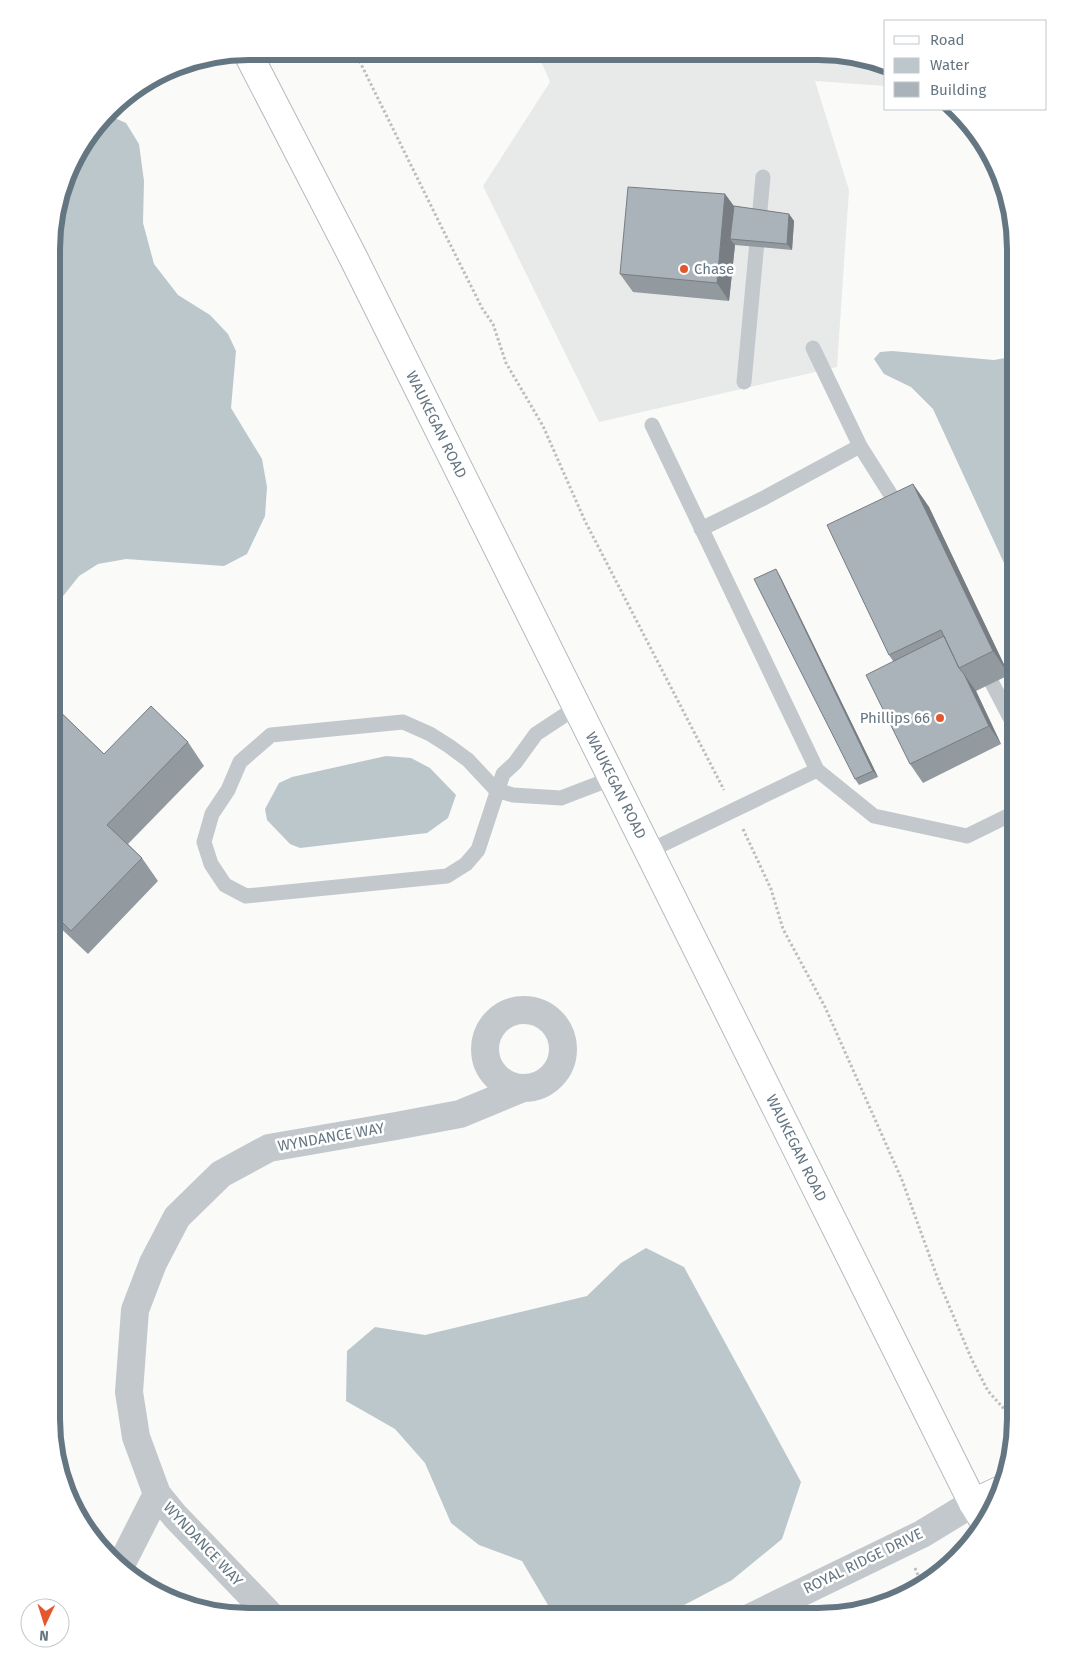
<svg xmlns="http://www.w3.org/2000/svg" width="1067" height="1668" font-family="'Fira Sans',sans-serif">
<style>
.built{fill:#e8e9e9}
.water{fill:#bbc7cb}
.lines{fill:none;stroke-linecap:round;stroke-linejoin:round}
.secondary-casing{stroke:#b3babf;stroke-width:30}
.primary-casing{stroke:#b5babe;stroke-width:30}
.path{stroke:#bbbfc2;stroke-width:3;stroke-dasharray:2.5 2.5;stroke-linecap:butt}
.service{stroke:#c3c8cc;stroke-width:15}
.minor{stroke:#c3c8cc;stroke-width:28}
.secondary{stroke:#fff;stroke-width:28}
.primary{stroke:#fff;stroke-width:28}
.wall{fill:#929a9f}
.shaded-wall{fill:#777d82}
.building{fill:#aab3b9;stroke:#777d82}
.poi-dot{fill:#e4572e;stroke:#fff;stroke-width:2}
.labels{text-anchor:middle;dominant-baseline:central;stroke-width:5;stroke-linejoin:round;paint-order:stroke}
.poi-label{font-size:15px;fill:#657683;stroke:#fff;text-anchor:start}
.street-label{font-size:15px;fill:#657683;stroke:#fff}
.rim{fill:none;stroke:#657683;stroke-width:6}
</style>
<rect width="100%" height="100%" fill="#fafaf8"/>
<path class="built" d="M 537,52 L 844,53 L 886,64 L 886,86 L 815,81 L 849,190 L 837,367 L 599,422 L 483,186 L 550,82 Z"/>
<path class="water" d="M 108,115 L 126,123 L 139,144 L 144,181 L 143,223 L 154,264 L 178,295 L 210,315 L 228,334 L 236,351 L 231,408 L 262,459 L 267,487 L 265,516 L 247,554 L 224,566 L 126,559 L 98,564 L 79,576 L 52,610 L 53,224 L 72,162 Z
M 892,351 L 994,360 L 1016,356 L 1016,589 L 933,409 L 911,387 L 884,374 L 874,359 L 880,352 Z
M 386,756 L 411,758 L 430,768 L 456,795 L 448,818 L 427,833 L 300,848 L 290,844 L 267,820 L 265,809 L 279,783 L 292,777 Z
M 646,1248 L 684,1267 L 801,1482 L 782,1539 L 732,1580 L 663,1616 L 549,1616 L 548,1605 L 522,1561 L 479,1545 L 451,1523 L 425,1463 L 395,1429 L 346,1401 L 347,1351 L 375,1327 L 425,1335 L 587,1296 L 621,1263 Z"/>
<g class="lines">
<defs>
<path id="secondary" d="M 973,1503 L 1001,1490"/>
<g id="primary">
<path id="s1" d="M 247,52 L 354,259 L 973,1503 L 984,1521"/>
</g>
</defs>
<use href="#secondary" class="secondary-casing"/>
<use href="#primary" class="primary-casing"/>
<path class="path" d="M 355,52 L 444,232 L 482,308 L 493,324 L 506,363 L 543,426 L 585,521 L 724,790
M 743,829 L 771,889 L 783,929 L 825,1007 L 902,1180 L 939,1282 L 972,1360 L 988,1391 L 1015,1421
M 915,1568 L 918,1575"/>
<path class="service" d="M 813,348 L 860,446 L 901,511
M 744,382 L 763,177
M 652,425 L 817,770 L 874,816 L 967,836 L 1016,812
M 701,529 L 764,498 L 860,446
M 992,683 L 1016,729
M 577,707 L 536,734 L 515,763 L 503,774 L 478,850 L 466,864 L 447,876 L 246,896 L 225,885 L 211,864 L 204,842 L 212,814 L 228,790 L 240,762 L 271,735 L 403,722 L 430,734 L 449,746 L 468,760 L 496,790 L 513,795 L 561,798 L 613,778
M 649,851 L 817,770
M 787,1598 L 797,1617"/>
<path class="minor" d="M485 1049a39 39 0 1 1 78 0a39 39 0 1 1-78 0Z
M 120,1567 L 157,1494
M 270,1615 L 175,1516 L 157,1494 L 136,1437 L 129,1392 L 135,1310 L 153,1263 L 177,1217 L 221,1174 L 269,1148 L 396,1126 L 460,1114 L 523,1088
M 751,1617 L 922,1534 L 973,1503"/>
<use href="#secondary" class="secondary"/>
<use href="#primary" class="primary"/>
</g>
<path class="wall" d="M 725,194 L 734,206 L 789,214 L 794,221 L 792,250 L 735,245 L 729,301 L 633,292 L 620,274 Z
M 913,484 L 929,507 L 1009,675 L 976,691 L 1001,744 L 923,783 L 910,764 L 893,661 L 889,655 Z
M 780,576 L 878,777 L 859,785 L 855,779 Z
M 52,704 L 104,754 L 188,742 L 204,766 L 128,844 L 142,858 L 158,881 L 88,954 L 52,920 L 52,870 L 54,868 L 52,866 L 52,793 L 58,787 L 52,781 Z"/>
<path class="shaded-wall" d="M 725,194 L 738,212 L 730,239 L 735,245 L 729,301 L 717,283 Z
M 789,214 L 794,221 L 792,250 L 787,244 Z
M 913,484 L 929,507 L 1009,675 L 993,651 Z
M 776,569 L 780,576 L 878,777 L 873,771 Z
M 964,674 L 976,691 L 1001,744 L 989,726 Z"/>
<path class="building" d="M 628,187 L 725,194 L 717,283 L 620,274 Z
M 734,206 L 789,214 L 787,244 L 730,239 Z
M 913,484 L 993,651 L 959,668 L 941,630 L 889,655 L 827,525 Z
M 776,569 L 873,771 L 855,779 L 754,579 Z
M 944,636 L 959,668 L 964,674 L 989,726 L 910,764 L 866,675 Z
M 52,704 L 104,754 L 151,706 L 188,742 L 107,825 L 142,858 L 71,931 L 52,912 L 52,870 L 58,864 L 52,858 L 52,793 L 62,783 L 52,773 Z"/>
<g class="poi-dot">
<circle cx="684" cy="269" r="5"/>
<circle cx="940" cy="718" r="5"/>
</g>
<g class="labels">
<g class="poi-label">
<text x="694" y="269">Chase</text>
<text x="930" y="718" text-anchor="end">Phillips 66</text>
</g>
<g class="street-label">
<text stroke="none"><textPath href="#s1" startOffset="418">WAUKEGAN ROAD</textPath></text>
<text stroke="none"><textPath href="#s1" startOffset="821">WAUKEGAN ROAD</textPath></text>
<text transform="translate(331 1137) rotate(-10)">WYNDANCE WAY</text>
<text stroke="none"><textPath href="#s1" startOffset="1226">WAUKEGAN ROAD</textPath></text>
<text transform="translate(203 1544) rotate(47)">WYNDANCE WAY</text>
<text transform="translate(863 1561) rotate(-26)">ROYAL RIDGE DRIVE</text>
</g>
</g>
<path d="M0 0H1067V1668H0ZM249 60H818A189 189 0 0 1 1007 249V1419A189 189 0 0 1 818 1608H249A189 189 0 0 1 60 1419V249A189 189 0 0 1 249 60Z" fill="#fff" fill-rule="evenodd"/>
<path class="rim" d="M249 60H818A189 189 0 0 1 1007 249V1419A189 189 0 0 1 818 1608H249A189 189 0 0 1 60 1419V249A189 189 0 0 1 249 60Z"/>
<rect x="884" y="20" width="162" height="90" fill="#ffffff" stroke="#c1c8cd"/>
<rect x="894" y="36" width="25" height="8" fill="#ffffff" stroke="#c1c8cd"/>
<text x="930" y="45" font-size="15" fill="#657683">Road</text>
<rect x="894" y="58" width="25" height="15" fill="#bbc7cb" stroke="#c1c8cd"/>
<text x="930" y="70" font-size="15" fill="#657683">Water</text>
<rect x="894" y="82" width="25" height="15" fill="#aab3b9" stroke="#c1c8cd"/>
<text x="930" y="95" font-size="15" fill="#657683">Building</text>
<g transform="translate(45 1623) rotate(184)"><circle r="24" fill="#ffffff" stroke="#c1c8cd"/>
<path d="M0-4L9 19L0 12L-9 19Z" fill="#e4572e"/>
<text y="-8" font-size="14" font-weight="bold" text-anchor="middle" fill="#657683">N</text>
</g>
</svg>
